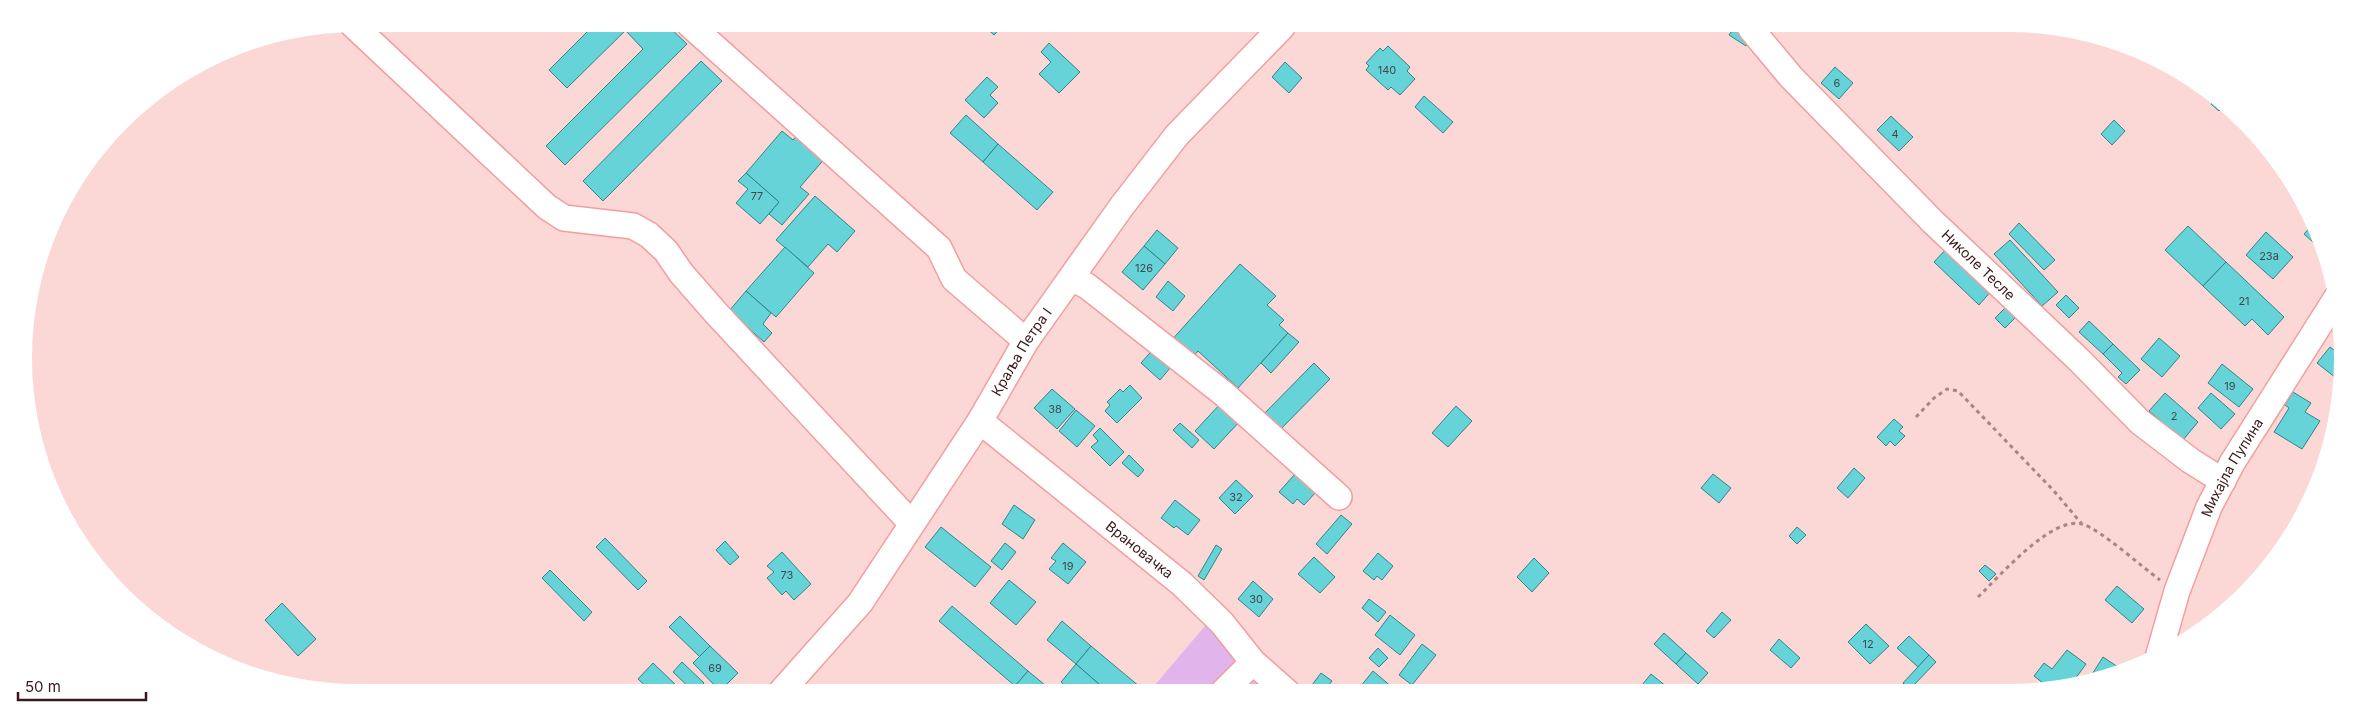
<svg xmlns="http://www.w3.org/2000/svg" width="2367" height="717" font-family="Inter,sans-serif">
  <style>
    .green { fill: #e2b4ec }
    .building { fill: #66d3d9; stroke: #2f8589 }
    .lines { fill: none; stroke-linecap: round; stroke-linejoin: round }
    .minor-casing { stroke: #f29e9e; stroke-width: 28 }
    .path { stroke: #a88686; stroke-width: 3; stroke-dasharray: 4 4; stroke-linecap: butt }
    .minor { stroke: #fff; stroke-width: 25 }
    .labels { text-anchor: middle; stroke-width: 4; stroke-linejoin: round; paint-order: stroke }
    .number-label { font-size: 11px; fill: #44484a }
    .street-label { font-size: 14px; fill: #39191a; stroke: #fff }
  </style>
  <rect width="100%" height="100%" fill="#fbd7d6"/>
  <path class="green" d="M1210 620 1274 692H1149Z"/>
  <g class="building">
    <path d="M594 25H631L567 88 549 70Z"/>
    <path d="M631 25H667L687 44 565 165 546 146 643 49 625 30Z"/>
    <path d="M984 26H1002L994 35Z"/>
    <path d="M1733 29 1751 38 1746 46 1729 35Z"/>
    <path d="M1049 43 1080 72 1059 93 1039 74 1051 62 1041 52Z"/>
    <path d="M1388 46 1410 67 1407 71 1415 79 1400 95 1391 87 1388 90 1366 70 1369 66 1366 63 1380 48 1383 51Z"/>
    <path d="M701 61 722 81 603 201 583 181Z"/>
    <path d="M1285 62 1302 78 1289 93 1272 77Z"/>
    <path d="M1835 67 1853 83 1839 99 1821 83Z"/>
    <path d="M987 77 998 87 990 95 998 103 984 118 965 100Z"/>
    <path d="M1424 96 1453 122 1443 133 1415 107Z"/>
    <path d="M2216 98 2225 105 2219 111 2211 104Z"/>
    <path d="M966 115 998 144 983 162 950 133Z"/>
    <path d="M1891 116 1913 137 1899 151 1877 130Z"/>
    <path d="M2114 120 2125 131 2112 145 2101 134Z"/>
    <path d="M782 131 793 140 800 132 827 156 800 187 809 194 782 225 769 214 779 202 746 173Z"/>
    <path d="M998 144 1053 192 1037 210 983 162Z"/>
    <path d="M2270 152 2286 171 2267 155Z"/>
    <path d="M746 173 779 202 760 224 736 203 748 189 738 181Z"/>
    <path d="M815 196 855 231 837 252 828 244 808 267 776 240Z"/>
    <path d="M2019 223 2055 260 2044 270 2009 234Z"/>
    <path d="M2314 223 2318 231 2325 253 2304 234Z"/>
    <path d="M2188 226 2226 262 2203 286 2165 250Z"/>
    <path d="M1157 230 1178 248 1165 264 1144 246Z"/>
    <path d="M2266 232 2293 257 2273 279 2246 255Z"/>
    <path d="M2010 240 2058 292 2042 306 1994 254Z"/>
    <path d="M1144 246 1165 264 1143 290 1122 272Z"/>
    <path d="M785 247 814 273 776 317 746 291Z"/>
    <path d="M1948 247 1992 290 1979 305 1934 262Z"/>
    <path d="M2226 262 2284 317 2268 335 2252 319 2245 326 2203 286Z"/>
    <path d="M1240 264 1276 296 1267 305 1284 320 1279 325 1288 333 1238 388 1198 351 1189 361 1169 343Z"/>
    <path d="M1168 281 1185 296 1173 311 1156 297Z"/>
    <path d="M746 291 771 313 763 324 772 333 764 342 729 311Z"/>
    <path d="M2066 295 2079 308 2069 318 2056 305Z"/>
    <path d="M2010 303 2020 313 2005 328 1995 318Z"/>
    <path d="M2089 321 2113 344 2103 354 2079 332Z"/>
    <path d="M1288 333 1299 342 1271 373 1261 363Z"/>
    <path d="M2159 338 2180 356 2162 377 2141 359Z"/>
    <path d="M2113 344 2140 370 2126 384 2118 377 2122 373 2103 354Z"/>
    <path d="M1156 346 1175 362 1160 380 1141 363Z"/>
    <path d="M2330 347 2343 357 2341 382 2317 363Z"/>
    <path d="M1314 363 1330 379 1275 435 1259 419Z"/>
    <path d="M2222 364 2253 389 2239 407 2208 383Z"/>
    <path d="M1130 385 1142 398 1117 423 1105 411 1110 405 1107 402 1120 389 1123 392Z"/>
    <path d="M1052 389 1075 409 1057 429 1034 408Z"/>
    <path d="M2293 392 2311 403 2305 412 2320 421 2302 449 2274 432 2289 408 2285 405Z"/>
    <path d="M2165 393 2198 422 2183 440 2149 411Z"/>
    <path d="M2211 393 2235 414 2221 429 2198 408Z"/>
    <path d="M1222 402 1241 420 1214 449 1195 431Z"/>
    <path d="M1456 406 1472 421 1448 447 1432 433Z"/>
    <path d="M1076 410 1095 426 1077 447 1059 431Z"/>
    <path d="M1894 419 1903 427 1899 431 1905 436 1895 446 1890 441 1886 446 1877 437Z"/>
    <path d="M1180 423 1199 440 1192 448 1173 430Z"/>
    <path d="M1100 428 1124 452 1110 466 1091 447 1098 441 1093 435Z"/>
    <path d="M1129 455 1144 470 1138 477 1122 463Z"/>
    <path d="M1854 468 1865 478 1848 498 1837 488Z"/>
    <path d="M1295 474 1316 492 1304 505 1297 499 1293 504 1279 492Z"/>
    <path d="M1713 474 1731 488 1719 503 1701 488Z"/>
    <path d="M1236 480 1253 496 1235 514 1219 498Z"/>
    <path d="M1175 500 1200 520 1188 535 1176 526 1174 528 1161 518Z"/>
    <path d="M1014 505 1035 520 1023 539 1002 524Z"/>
    <path d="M1341 515 1352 524 1327 554 1316 544Z"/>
    <path d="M941 527 991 567 975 587 925 547Z"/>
    <path d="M1797 527 1806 535 1797 544 1789 536Z"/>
    <path d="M605 538 647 581 638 590 596 547Z"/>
    <path d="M725 541 739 557 730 565 716 550Z"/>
    <path d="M1005 543 1016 552 1002 570 991 561Z"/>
    <path d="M1063 543 1086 562 1068 584 1049 569 1056 561 1051 558Z"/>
    <path d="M1216 545 1222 549 1204 580 1198 576Z"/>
    <path d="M782 552 811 584 794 600 786 591 782 595 767 578 774 572 767 566Z"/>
    <path d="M1378 553 1393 566 1382 580 1377 576 1374 580 1363 571Z"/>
    <path d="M1314 557 1335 577 1320 593 1298 574Z"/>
    <path d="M1534 558 1549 573 1532 592 1517 577Z"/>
    <path d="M1985 565 1996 574 1989 581 1979 571Z"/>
    <path d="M550 570 592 612 584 621 542 578Z"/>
    <path d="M1009 580 1036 602 1016 625 990 603Z"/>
    <path d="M1253 581 1273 599 1259 617 1238 599Z"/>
    <path d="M2117 586 2144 609 2132 623 2105 600Z"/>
    <path d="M1369 599 1386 612 1378 622 1362 608Z"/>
    <path d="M282 603 316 639 298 656 265 620Z"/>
    <path d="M952 606 1028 671 1015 686 939 621Z"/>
    <path d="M1722 612 1731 620 1714 638 1706 631Z"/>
    <path d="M2217 613 2221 615 2210 622Z"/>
    <path d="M1390 615 1415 635 1400 655 1375 635Z"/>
    <path d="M680 616 710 646 700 657 669 627Z"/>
    <path d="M1062 621 1091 646 1076 664 1047 640Z"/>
    <path d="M1866 624 1889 646 1870 664 1848 642Z"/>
    <path d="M1664 633 1686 653 1676 664 1654 644Z"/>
    <path d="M1909 636 1929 655 1918 667 1897 648Z"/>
    <path d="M1779 639 1800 658 1791 668 1770 650Z"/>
    <path d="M1422 644 1436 655 1412 685 1399 675Z"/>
    <path d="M710 646 738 673 720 691 693 663Z"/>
    <path d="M1091 646 1146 692H1108L1076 664Z"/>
    <path d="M1378 648 1388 658 1379 667 1369 658Z"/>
    <path d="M2067 650 2086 664 2070 686 2059 688 2057 687 2052 690 2034 676 2044 663 2052 669Z"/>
    <path d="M1686 653 1708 673 1698 684 1676 664Z"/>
    <path d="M1929 655 1936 662 1910 689 1903 683Z"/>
    <path d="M2103 657 2124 671 2096 679 2091 676Z"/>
    <path d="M682 662 704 683 695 693 673 672Z"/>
    <path d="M653 663 679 688 674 693H653L638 679Z"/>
    <path d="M1076 664 1108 692H1072L1061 682Z"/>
    <path d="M1028 671 1051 690 1049 692H1022L1015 686Z"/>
    <path d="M1373 671 1393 688 1390 692H1356Z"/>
    <path d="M1321 673 1332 681 1324 692 1312 685Z"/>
    <path d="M1651 674 1672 691H1637Z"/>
    <path d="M1053 687 1060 692H1049Z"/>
  </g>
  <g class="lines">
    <g class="minor-casing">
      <g id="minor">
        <path d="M352 24 547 207 564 218 633 226 649 235 666 251 681 273 716 313 912 524"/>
        <path d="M690 25 939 248 954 279 1026 341"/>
        <path id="s1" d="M1751 29 1791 77 1933 222 2078 359 2140 422 2191 461 2223 481"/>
        <path d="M1071 278 1087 286 1224 394 1339 497"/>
        <path id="s2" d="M980 421 1182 584 1222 623 1253 662 1287 692"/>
        <path id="s3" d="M2159 654 2177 591 2209 507 2232 463 2337 297"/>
        <path d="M1223 692 1253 662"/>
        <path id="s4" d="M780 693 860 603 980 421 1026 341 1122 206 1177 135 1282 27"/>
      </g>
    </g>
    <g class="path">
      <path d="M1916 417 1934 398 1947 389 1958 391 2054 491 2081 523"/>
      <path d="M1978 597C1999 577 2051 516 2082 524 2100 529 2142 567 2160 580"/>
    </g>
    <use href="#minor" class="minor"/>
  </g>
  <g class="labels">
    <g class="number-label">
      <text x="1387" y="74">140</text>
      <text x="1837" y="87">6</text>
      <text x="1895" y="138">4</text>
      <text x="757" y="200">77</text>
      <text x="2269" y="260">23a</text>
      <text x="1144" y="272">126</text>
      <text x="2244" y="305">21</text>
      <text x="2230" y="390">19</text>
      <text x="1055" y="413">38</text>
      <text x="2174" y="420">2</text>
      <text x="1236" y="501">32</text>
      <text x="1068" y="570">19</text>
      <text x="787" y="579">73</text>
      <text x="1256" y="603">30</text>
      <text x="1868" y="648">12</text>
      <text x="715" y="672">69</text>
    </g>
    <g class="street-label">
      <text dy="5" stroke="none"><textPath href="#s1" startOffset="328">Николе Тесле</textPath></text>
      <text dy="5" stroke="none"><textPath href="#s4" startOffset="419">Краља Петра I</textPath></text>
      <text dy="5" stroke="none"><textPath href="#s3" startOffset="201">Михајла Пупина</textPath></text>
      <text dy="5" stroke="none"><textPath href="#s2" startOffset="205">Врановачка</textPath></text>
    </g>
  </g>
  <path d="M0 0H2367V717H0ZM358 32H2008A326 326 0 0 1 2334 358V358A326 326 0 0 1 2008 684H358A326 326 0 0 1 32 358V358A326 326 0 0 1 358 32Z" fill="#fff" fill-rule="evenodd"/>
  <path d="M18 692v8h128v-8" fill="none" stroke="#39191a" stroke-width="2.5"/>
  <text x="25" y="692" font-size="15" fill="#39191a" stroke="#ffffff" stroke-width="4" paint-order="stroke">50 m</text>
</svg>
